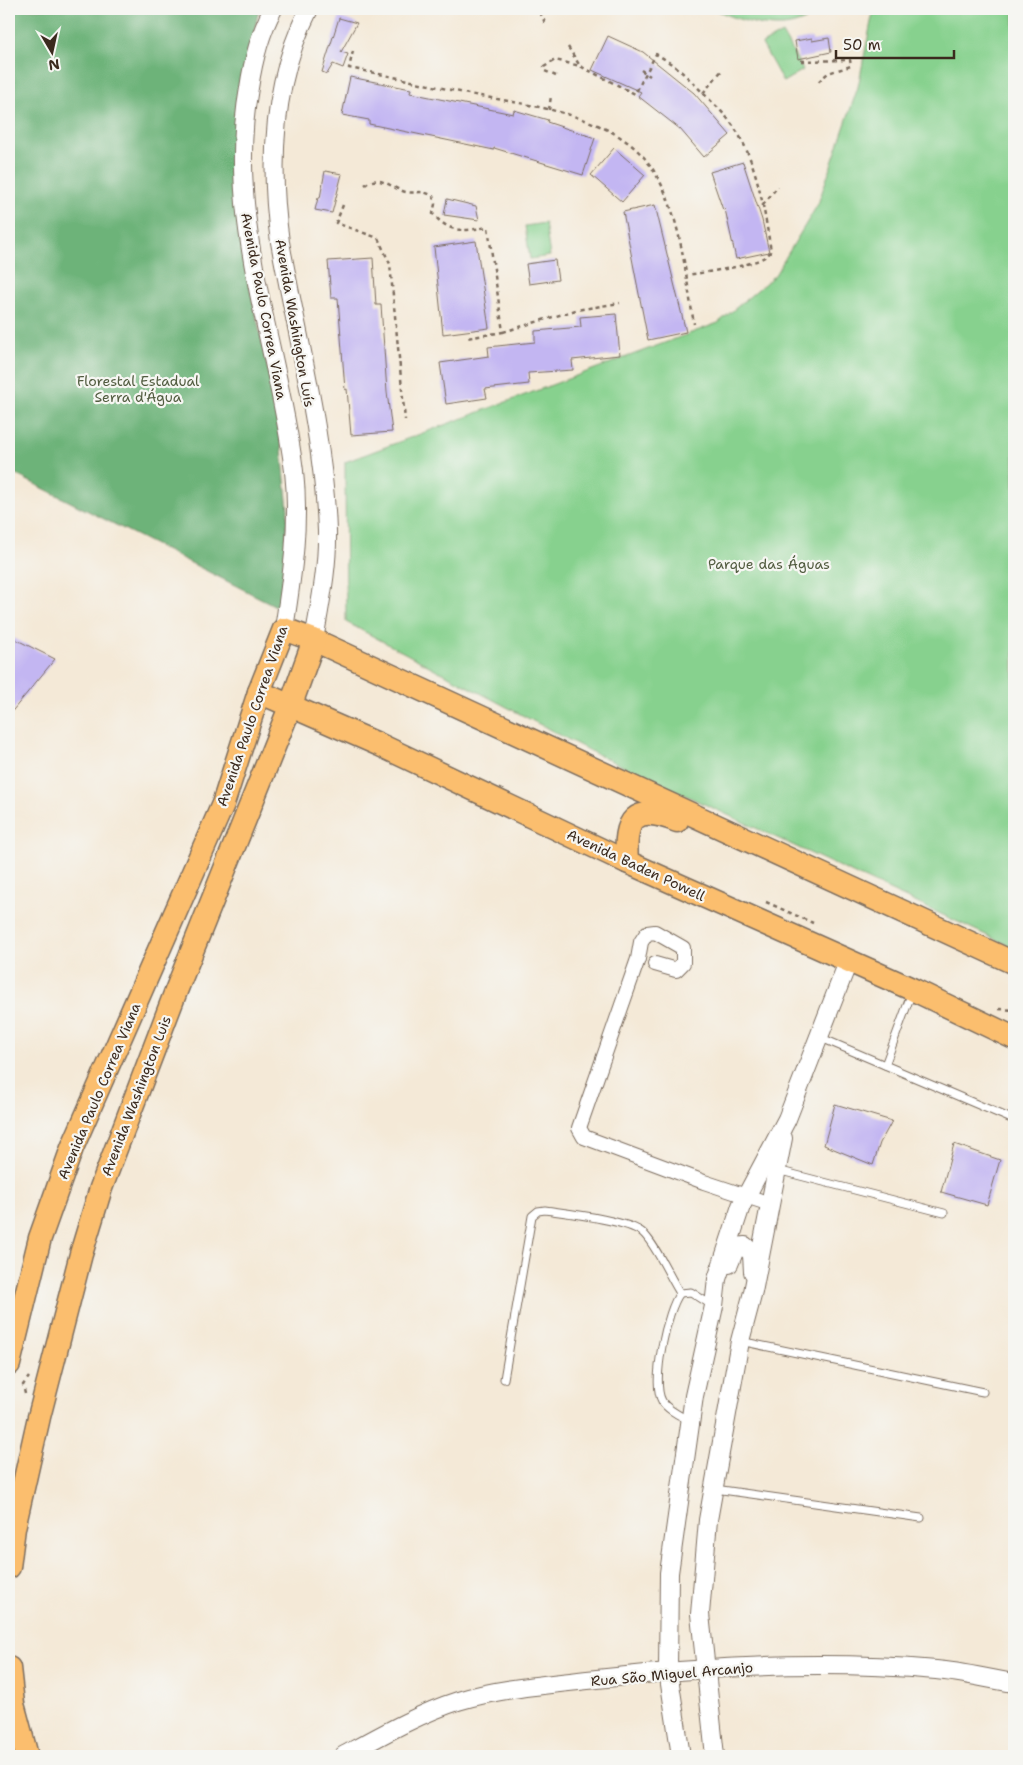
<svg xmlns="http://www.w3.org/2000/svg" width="1023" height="1765" font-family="'Shantell Sans',sans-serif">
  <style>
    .green { fill: #87d18e; stroke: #617e56 }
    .forest { fill: #6db379; stroke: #546e4c }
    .building { fill: #c3b6f2 }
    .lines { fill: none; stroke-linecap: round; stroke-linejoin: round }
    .service-casing { stroke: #7c6d5f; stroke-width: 9 }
    .minor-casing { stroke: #7c6d5f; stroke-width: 16 }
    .tertiary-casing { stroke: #7c6d5f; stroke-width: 20 }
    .primary-casing { stroke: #7c6d5f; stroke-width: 25 }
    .path { stroke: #7c6d5f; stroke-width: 2.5; stroke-dasharray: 4 4; stroke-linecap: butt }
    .service { stroke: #fff; stroke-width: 7 }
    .minor { stroke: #fff; stroke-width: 14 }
    .tertiary { stroke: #fff; stroke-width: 18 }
    .primary { stroke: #fbbe6e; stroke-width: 22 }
    .labels { text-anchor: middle; stroke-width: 4.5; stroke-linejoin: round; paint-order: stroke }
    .street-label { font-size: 14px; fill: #3b2a1e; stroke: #f6f6f2 }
    .park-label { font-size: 14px; fill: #525c40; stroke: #f6f6f2 }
  </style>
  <rect width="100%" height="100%" fill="#f6f6f2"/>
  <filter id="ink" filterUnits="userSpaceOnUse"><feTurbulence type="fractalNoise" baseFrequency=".02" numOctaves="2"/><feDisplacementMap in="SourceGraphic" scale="10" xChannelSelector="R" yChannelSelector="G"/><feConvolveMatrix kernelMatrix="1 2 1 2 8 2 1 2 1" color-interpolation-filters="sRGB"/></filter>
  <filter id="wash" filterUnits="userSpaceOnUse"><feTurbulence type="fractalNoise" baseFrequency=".0096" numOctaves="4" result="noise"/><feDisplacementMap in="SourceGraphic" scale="20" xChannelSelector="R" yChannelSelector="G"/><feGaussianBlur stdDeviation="1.12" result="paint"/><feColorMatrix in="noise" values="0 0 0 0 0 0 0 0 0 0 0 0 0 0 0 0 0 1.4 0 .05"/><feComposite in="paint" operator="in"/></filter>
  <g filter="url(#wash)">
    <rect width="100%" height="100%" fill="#f4e9d7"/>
    <g class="green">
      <path d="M714 9H827C815 16 798 25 783 26 760 27 735 19 714 9Z"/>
      <path d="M861 9H1014V948L590 751 346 622 345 462 718 323 775 275 818 204 858 87 873 12Z"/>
      <path d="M782 33 803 70 783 82 762 44Z"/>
      <path d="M545 223 550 256 530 259 525 226Z"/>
    </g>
    <path class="forest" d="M9 9H259L239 103 237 197 243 256 279 419 288 510 280 608 9 471Z"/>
    <g id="blocks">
      <g class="building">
        <path d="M339 18 357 23 341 52 348 54 343 68 333 64 327 74 322 72Z"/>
        <path d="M608 36 643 52 694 93 730 135 704 157 680 129 638 96 641 92 592 70Z"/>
        <path d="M812 38V41L829 38 831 52 798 59 795 41Z"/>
        <path d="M350 77 411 89 410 93 513 114 514 110 548 120 547 122 595 138 583 175 494 148V150L369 124V120L342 115Z"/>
        <path d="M614 148 645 175 622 202 591 175Z"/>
        <path d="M743 162 762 220 769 252 736 259 725 209 723 210 710 172Z"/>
        <path d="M325 171 342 174 332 213 315 210 318 198H320Z"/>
        <path d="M447 199 476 206 479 220 444 215Z"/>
        <path d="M655 205 686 332 648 340 623 212Z"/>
        <path d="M476 241 489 328 443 334 434 247Z"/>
        <path d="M373 258 376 305H381L387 392 392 432 351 435 347 389 345 390 338 298H331L328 261Z"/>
        <path d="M555 260 558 280 529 284 526 264Z"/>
        <path d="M616 314 620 355 572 360 573 370 528 373 529 384 485 389 487 398 446 404 440 363 489 356 488 347 535 342V331L581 327 580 317Z"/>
        <path d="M9 636 55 659 9 715Z"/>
        <path d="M835 1104 892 1121 880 1143 873 1165 824 1145Z"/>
        <path d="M954 1144 1000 1160 987 1205 941 1192Z"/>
      </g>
    </g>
  </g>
  <g filter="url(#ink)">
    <use href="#blocks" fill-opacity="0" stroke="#7c6d5f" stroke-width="1"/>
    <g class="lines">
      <g class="service-casing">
        <g id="service">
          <path d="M819 1037 1014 1120"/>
          <path d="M885 1065 912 992"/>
          <path d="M777 1170 944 1213"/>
          <path d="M680 1293C667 1310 651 1382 662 1401 667 1410 681 1416 690 1421"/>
          <path d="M680 1293 691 1292 713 1306"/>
          <path d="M740 1341 983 1392"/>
          <path d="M504 1379 532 1216 538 1211 545 1210C566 1213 629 1220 643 1233 656 1245 669 1276 680 1293"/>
          <path d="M715 1489 921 1518"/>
        </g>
      </g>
      <g class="minor-casing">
        <path id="minor" d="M655 964 676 970 683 963V948L655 932 647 933 641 942 638 959 579 1128 584 1137 704 1182 770 1204"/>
      </g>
      <g class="tertiary-casing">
        <g id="tertiary">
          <path d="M273 9C260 33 253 61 249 88 225 220 278 342 294 471 300 525 292 576 284 629"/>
          <path d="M309 9C272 82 269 163 280 242 297 335 324 437 327 531 328 567 320 604 314 640"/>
          <path d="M729 1264 736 1247 745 1246 752 1254 753 1272"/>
          <path d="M343 1756C378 1737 420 1713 458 1701 499 1688 554 1684 597 1679 709 1666 823 1660 936 1670 962 1672 988 1679 1014 1683"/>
          <path d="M681 1756 668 1671 669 1573 694 1396 714 1306 717 1279 741 1206 787 1119 848 962"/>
          <path d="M715 1756 700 1614 708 1520 740 1341 753 1292 783 1138"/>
        </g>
      </g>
      <g class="primary-casing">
        <g id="primary">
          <path d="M259 692 380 745 627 862 914 990 1014 1038"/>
          <path d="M627 862C624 818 634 804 677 821"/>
          <path d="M9 1364 40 1238 72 1148 223 804 259 692 284 629 314 640 1014 963"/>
          <path d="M9 1567 14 1528 39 1417 81 1254 101 1188 176 991 290 707 314 640"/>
          <path d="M9 1668 13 1704 27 1756"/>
        </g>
      </g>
      <g class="path">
        <path d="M540 12 546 25"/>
        <path d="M568 47 580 66"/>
        <path d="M353 51 349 68C387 75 425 84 464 93 523 105 616 112 652 168 681 212 685 273 694 324"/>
        <path d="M801 61 850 60 851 66 828 73 818 82"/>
        <path d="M641 70 650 76"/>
        <path d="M556 76 545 71 544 67 555 60 580 66 635 94 656 54C674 64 689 78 703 93 714 104 725 114 734 127 758 163 764 210 771 251 763 266 705 272 687 275"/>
        <path d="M703 93 723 69"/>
        <path d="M549 110 551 96"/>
        <path d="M365 185C379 173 392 189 406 192 418 194 420 189 433 196L435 204 433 214C450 234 464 231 488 227L503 332 467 338"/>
        <path d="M343 205 336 223 378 238 390 264 405 420"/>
        <path d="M763 205 778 186"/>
        <path d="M503 332 576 310 620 303"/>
        <path d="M766 902 813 923"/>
        <path d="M999 1009 1014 1010"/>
        <path d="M25 1394 23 1385 29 1377"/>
      </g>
      <use href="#service" class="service"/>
      <use href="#minor" class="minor"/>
      <use href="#tertiary" class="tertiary"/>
      <use href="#primary" class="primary"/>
    </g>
  </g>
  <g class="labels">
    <g class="street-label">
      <text transform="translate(264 306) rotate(79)" y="5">Avenida Paulo Correa Viana</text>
      <text transform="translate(295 323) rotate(80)" y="5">Avenida Washington Luís</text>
      <text transform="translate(252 716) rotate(-71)" y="5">Avenida Paulo Correa Viana</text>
      <text transform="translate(636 865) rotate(25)" y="5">Avenida Baden Powell</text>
      <text transform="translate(99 1091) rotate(-67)" y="5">Avenida Paulo Correa Viana</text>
      <text transform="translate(136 1096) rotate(-69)" y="5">Avenida Washington Luis</text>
      <text transform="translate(672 1674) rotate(-5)" y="5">Rua São Miguel Arcanjo</text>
    </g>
    <g class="park-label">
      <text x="138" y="386">Florestal Estadual<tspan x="138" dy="16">Serra d'Água</tspan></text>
      <text x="769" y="569">Parque das Águas</text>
    </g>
  </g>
  <rect width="1023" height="1765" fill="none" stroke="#f6f6f2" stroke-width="30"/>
  <g transform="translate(52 52) rotate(171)" stroke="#f6f6f2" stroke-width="4" paint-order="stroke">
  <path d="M0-4L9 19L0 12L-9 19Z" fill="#3b2a1e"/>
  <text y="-8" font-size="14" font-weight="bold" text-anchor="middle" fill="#3b2a1e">N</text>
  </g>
  <path d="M836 50v8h118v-8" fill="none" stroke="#3b2a1e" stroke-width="2.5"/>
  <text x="843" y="50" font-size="15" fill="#3b2a1e" stroke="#f6f6f2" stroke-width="4" paint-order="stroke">50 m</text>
</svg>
